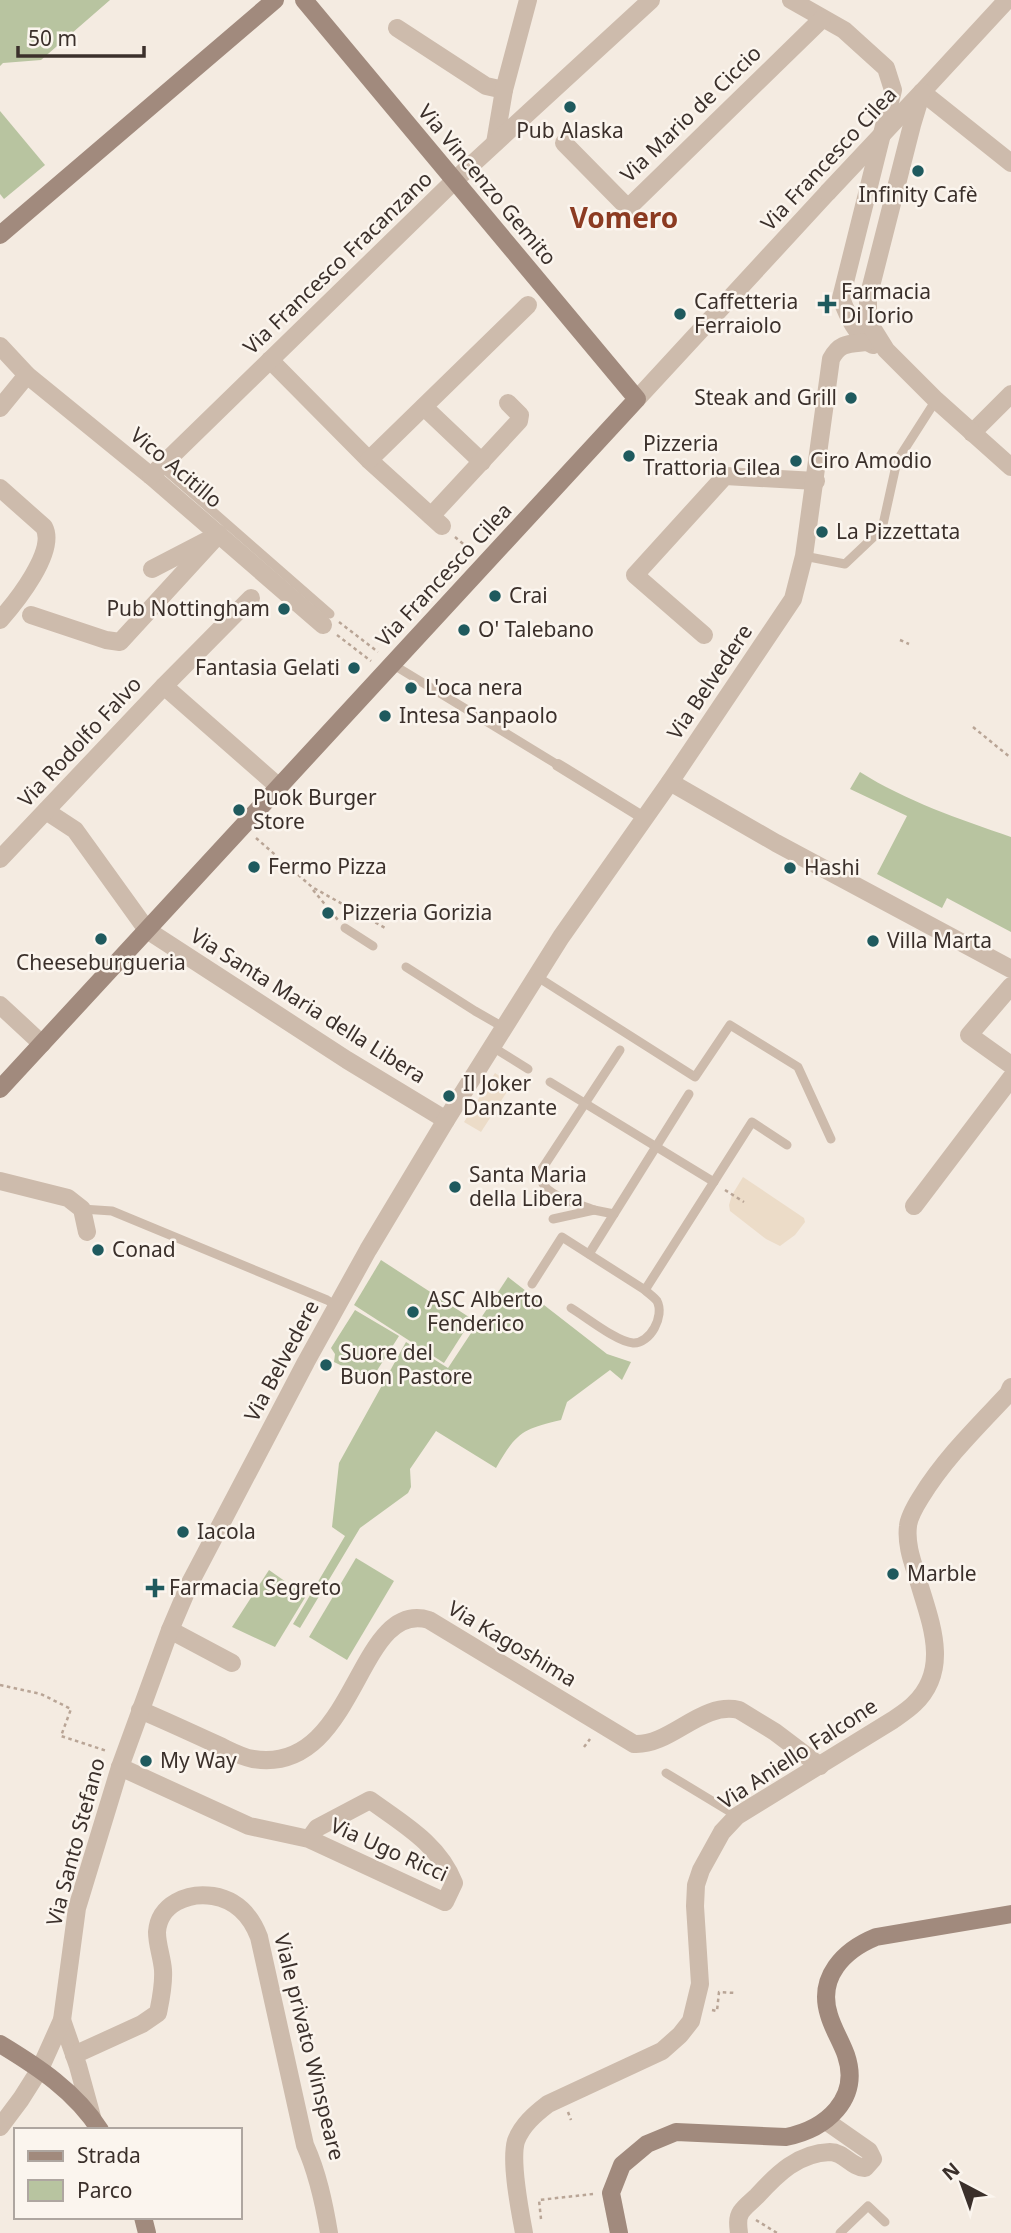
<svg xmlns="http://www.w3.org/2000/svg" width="1011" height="2233" font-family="'Noto Sans',sans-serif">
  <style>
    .green { fill: #b8c4a0 }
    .plaza { fill: #ecdcc8 }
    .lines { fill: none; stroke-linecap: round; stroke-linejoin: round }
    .path { stroke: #b9a596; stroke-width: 2.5; stroke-dasharray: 3.5 3.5; stroke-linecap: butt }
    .service { stroke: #cdbbac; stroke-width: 9 }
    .pedestrian { stroke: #cdbbac; stroke-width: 12 }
    .minor { stroke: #cdbbac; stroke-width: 18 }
    .tertiary { stroke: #cdbbac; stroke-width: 18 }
    .secondary { stroke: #a18a7d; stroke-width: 18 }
    .tertiary-bridge { stroke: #cdbbac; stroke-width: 18 }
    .poi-dot { fill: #1f5a5e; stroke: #fbf5ee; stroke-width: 2.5 }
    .labels { text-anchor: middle; stroke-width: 5; stroke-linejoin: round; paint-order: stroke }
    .street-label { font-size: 21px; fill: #3b302b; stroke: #fbf5ee }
    .poi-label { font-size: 21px; fill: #3b302b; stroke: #fbf5ee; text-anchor: start }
    .district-label { font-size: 28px; font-weight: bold; fill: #8c3b22; stroke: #fbf5ee }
  </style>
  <rect width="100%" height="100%" fill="#f4ebe1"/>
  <g class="green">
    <path d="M0 0H110L41 60 3 63 0 66Z"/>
    <path d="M0 111 45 165 4 199 0 194Z"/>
    <path d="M860 772C906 801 959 819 1011 837V932L947 898 942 908 877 874 907 816 850 789Z"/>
    <path d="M381 1260 472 1319 444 1363 354 1305Z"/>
    <path d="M508 1277 607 1354 631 1362 622 1380 610 1370 567 1402 561 1420C522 1429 516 1433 496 1468L436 1431 410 1469 411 1487 408 1493 360 1528 300 1628 293 1624 345 1536 332 1527 339 1463 406 1342 448 1368Z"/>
    <path d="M355 1310 399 1336 371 1380 334 1362 335 1354 331 1348Z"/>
    <path d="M356 1558 394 1581 347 1660 309 1637Z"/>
    <path d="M269 1570 306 1596 275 1647 232 1627Z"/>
  </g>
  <g class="plaza">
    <path d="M495 1073 512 1084 481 1132 464 1122Z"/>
    <path d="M743 1177 804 1218 805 1222 795 1235 780 1246 766 1239 730 1211 729 1205 732 1195Z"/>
  </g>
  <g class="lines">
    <g class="path">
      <path d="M455 537 474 553"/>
      <path d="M339 622 378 652"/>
      <path d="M337 635 371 661"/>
      <path d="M900 640 909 644"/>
      <path d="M973 727 1011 758"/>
      <path d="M256 838 312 887 387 929"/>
      <path d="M313 890 338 920"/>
      <path d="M725 1190 744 1202"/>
      <path d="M0 1685 41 1694 71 1709 61 1736 107 1751"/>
      <path d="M584 1747 590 1739"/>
      <path d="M712 2010 717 2011 719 1992 736 1993"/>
      <path d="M568 2112 571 2120"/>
      <path d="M541 2219 539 2200 593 2194"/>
      <path d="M756 2220 777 2233"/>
    </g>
    <g class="service">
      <path d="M161 466 330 614"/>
      <path d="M804 556 845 564 882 529 897 461 936 400"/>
      <path d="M392 664 558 765"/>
      <path d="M345 928 373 946"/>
      <path d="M406 967 475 1011 503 1027"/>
      <path d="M536 976 695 1077 730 1025 798 1067 831 1139"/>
      <path d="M491 1046 528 1069"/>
      <path d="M550 1082 714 1182"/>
      <path d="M82 1209 112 1211 327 1300 337 1306"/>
      <path d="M594 1210 614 1214"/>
      <path d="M553 1219 594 1210C575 1202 539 1196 540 1172L620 1050"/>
      <path d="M589 1254 689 1094"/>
      <path d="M532 1284 562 1237 645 1290 752 1122 787 1145"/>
      <path d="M571 1308C586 1317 617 1342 633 1343 650 1344 665 1316 657 1301 654 1297 648 1293 645 1290"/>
      <path d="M666 1773 737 1816"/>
      <path d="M840 2233 868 2206 885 2222"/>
    </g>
    <path class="pedestrian" d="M558 765 644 818"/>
    <g class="minor">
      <path d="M791 0 844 30 886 68 893 90 841 298C847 314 857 338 873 345"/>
      <path d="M397 28 486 86 504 90"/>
      <path d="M495 143 504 90 528 0"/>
      <path d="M564 143 628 208 822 19"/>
      <path d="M0 346 27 375 151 476 323 625"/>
      <path d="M270 360 369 460 442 526"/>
      <path d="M424 407 482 462"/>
      <path d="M0 408 27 375"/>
      <path d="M972 433 1011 394"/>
      <path d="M369 460 528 305"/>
      <path d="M151 476 454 181 651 0"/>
      <path d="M0 488 44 527C57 551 16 602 0 620"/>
      <path d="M431 516 519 421 520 415 508 403"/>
      <path d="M152 569 206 541"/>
      <path d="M31 615 106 640 120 642 219 534"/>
      <path d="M704 635 635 575 725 476 816 481"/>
      <path d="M164 686 279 787"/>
      <path d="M670 782 776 843 1011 969"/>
      <path d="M46 811 75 830 147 930 347 1060 446 1120"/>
      <path d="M0 859 164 686 251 598"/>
      <path d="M1011 986 969 1035 1011 1065"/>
      <path d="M0 1005 42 1044"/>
      <path d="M0 1181 68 1198 82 1209 87 1232"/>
      <path d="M914 1206 1011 1078"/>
      <path d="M170 1630 232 1663"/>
      <path d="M140 1710C166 1721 192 1733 218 1745 229 1750 241 1757 253 1759 357 1776 356 1598 429 1620L634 1744C671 1746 701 1701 739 1710L775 1732 820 1766"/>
      <path d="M120 1767 249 1826 309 1839 445 1902 454 1883C439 1844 403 1824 370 1800L317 1828 309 1839"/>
      <path d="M62 2020 78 2066 92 2117"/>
      <path d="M74 2055 142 2024 158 2013C161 1998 164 1985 163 1970 162 1957 157 1945 157 1932 159 1904 188 1892 213 1896 237 1900 251 1916 259 1937L305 2145C318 2174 324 2203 329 2233"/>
      <path d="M0 2127 21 2099 40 2069 62 2020 77 1908 120 1767 170 1630 190 1583 306 1362 368 1250 446 1120 561 937 670 782 793 599 804 556 831 359C840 342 849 344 867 342"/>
      <path d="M739 2233C738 2226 737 2218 741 2212 745 2206 752 2201 757 2196 777 2174 798 2153 830 2152 844 2152 851 2167 865 2168L873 2159 869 2151 826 2121"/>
    </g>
    <g class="tertiary">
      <path d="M1007 0 922 92 912 125 868 298V321L886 350 936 400 1011 467"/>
      <path d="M922 92 1011 163"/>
      <path d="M637 399 828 192"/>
      <path d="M524 2233C520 2211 510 2162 516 2141 522 2125 535 2114 548 2104L662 2051 680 2035 691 2021 700 1984 695 1906 696 1885 701 1870 722 1832 737 1816 893 1720C900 1715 908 1710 914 1704 953 1667 928 1617 916 1573 911 1558 906 1542 908 1526 909 1516 916 1505 921 1497 945 1458 977 1427 1008 1394L1011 1387"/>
    </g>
    <g class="secondary">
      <path d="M0 235 275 0"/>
      <path d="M0 1089 637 399 304 0"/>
      <path d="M0 2044C38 2067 75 2091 100 2130"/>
      <path d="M143 2217 147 2233"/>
      <path d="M619 2233 611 2193 622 2165 647 2144 676 2132 786 2137C826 2129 861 2099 846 2055 841 2041 833 2029 829 2015 817 1977 844 1950 876 1937L1011 1914"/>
    </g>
    <path class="tertiary-bridge" d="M828 192 922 92"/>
  </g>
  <g class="poi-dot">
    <circle cx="570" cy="107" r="7"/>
    <circle cx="918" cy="171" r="7"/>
    <path d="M823.5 293.5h7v7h7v7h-7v7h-7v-7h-7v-7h7z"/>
    <circle cx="680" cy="314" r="7"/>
    <circle cx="851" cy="398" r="7"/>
    <circle cx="629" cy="456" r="7"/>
    <circle cx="796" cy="461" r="7"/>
    <circle cx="822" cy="532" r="7"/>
    <circle cx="495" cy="596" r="7"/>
    <circle cx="284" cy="609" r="7"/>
    <circle cx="464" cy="630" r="7"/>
    <circle cx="354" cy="668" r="7"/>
    <circle cx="411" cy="688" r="7"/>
    <circle cx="385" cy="716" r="7"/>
    <circle cx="239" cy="810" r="7"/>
    <circle cx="254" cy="867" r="7"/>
    <circle cx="790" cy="868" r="7"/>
    <circle cx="328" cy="913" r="7"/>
    <circle cx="101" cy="939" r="7"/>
    <circle cx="873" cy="941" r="7"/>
    <circle cx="449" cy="1096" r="7"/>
    <circle cx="455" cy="1187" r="7"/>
    <circle cx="98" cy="1250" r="7"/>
    <circle cx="413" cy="1312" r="7"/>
    <circle cx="326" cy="1365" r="7"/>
    <circle cx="183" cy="1532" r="7"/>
    <circle cx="893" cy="1574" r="7"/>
    <path d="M151.5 1577.5h7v7h7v7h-7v7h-7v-7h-7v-7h7z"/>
    <circle cx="146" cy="1761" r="7"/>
  </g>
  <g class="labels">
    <g class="street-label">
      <text transform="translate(691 114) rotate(-44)" y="7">Via Mario de Ciccio</text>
      <text transform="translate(829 159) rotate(-47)" y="7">Via Francesco Cilea</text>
      <text transform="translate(487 185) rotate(50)" y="7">Via Vincenzo Gemito</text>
      <text transform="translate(338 263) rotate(-44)" y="7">Via Francesco Fracanzano</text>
      <text transform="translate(176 468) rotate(40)" y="7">Vico Acitillo</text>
      <text transform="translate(444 575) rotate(-47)" y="7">Via Francesco Cilea</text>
      <text transform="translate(710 682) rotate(-56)" y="7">Via Belvedere</text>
      <text transform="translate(80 742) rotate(-47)" y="7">Via Rodolfo Falvo</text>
      <text transform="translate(308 1006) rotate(32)" y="7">Via Santa Maria della Libera</text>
      <text transform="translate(282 1361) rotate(-62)" y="7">Via Belvedere</text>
      <text transform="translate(512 1644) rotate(31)" y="7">Via Kagoshima</text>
      <text transform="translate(798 1754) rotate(-33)" y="7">Via Aniello Falcone</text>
      <text transform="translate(76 1842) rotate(-75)" y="7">Via Santo Stefano</text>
      <text transform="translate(389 1850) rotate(24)" y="7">Via Ugo Ricci</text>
      <text transform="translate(309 2047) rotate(76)" y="7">Viale privato Winspeare</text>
    </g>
    <g class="poi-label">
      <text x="570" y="138" text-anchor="middle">Pub Alaska</text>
      <text x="918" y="202" text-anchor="middle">Infinity Cafè</text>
      <text x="841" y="299">Farmacia<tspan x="841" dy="24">Di Iorio</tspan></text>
      <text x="694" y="309">Caffetteria<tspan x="694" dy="24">Ferraiolo</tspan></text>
      <text x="837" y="405" text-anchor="end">Steak and Grill</text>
      <text x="643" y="451">Pizzeria<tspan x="643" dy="24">Trattoria Cilea</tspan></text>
      <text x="810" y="468">Ciro Amodio</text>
      <text x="836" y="539">La Pizzettata</text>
      <text x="509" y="603">Crai</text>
      <text x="270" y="616" text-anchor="end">Pub Nottingham</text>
      <text x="478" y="637">O' Talebano</text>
      <text x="340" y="675" text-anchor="end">Fantasia Gelati</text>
      <text x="425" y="695">L'oca nera</text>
      <text x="399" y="723">Intesa Sanpaolo</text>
      <text x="253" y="805">Puok Burger<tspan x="253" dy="24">Store</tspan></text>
      <text x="268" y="874">Fermo Pizza</text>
      <text x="804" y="875">Hashi</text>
      <text x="342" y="920">Pizzeria Gorizia</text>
      <text x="887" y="948">Villa Marta</text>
      <text x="101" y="970" text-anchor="middle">Cheeseburgueria</text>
      <text x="463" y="1091">Il Joker<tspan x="463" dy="24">Danzante</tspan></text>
      <text x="469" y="1182">Santa Maria<tspan x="469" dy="24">della Libera</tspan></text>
      <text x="112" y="1257">Conad</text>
      <text x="427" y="1307">ASC Alberto<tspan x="427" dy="24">Fenderico</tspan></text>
      <text x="340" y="1360">Suore del<tspan x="340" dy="24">Buon Pastore</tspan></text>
      <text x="197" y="1539">Iacola</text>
      <text x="907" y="1581">Marble</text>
      <text x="169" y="1595">Farmacia Segreto</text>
      <text x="160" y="1768">My Way</text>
    </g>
    <g class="district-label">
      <text x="624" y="228">Vomero</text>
    </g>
  </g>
  <rect x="14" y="2128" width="228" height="91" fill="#fbf5ee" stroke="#aea6a0" stroke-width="2"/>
  <rect x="28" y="2151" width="35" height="10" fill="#a18a7d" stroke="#aea6a0" stroke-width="2"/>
  <text x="77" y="2163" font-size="21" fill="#3b302b">Strada</text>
  <rect x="28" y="2180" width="35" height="21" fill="#b8c4a0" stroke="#aea6a0" stroke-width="2"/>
  <text x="77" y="2198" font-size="21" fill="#3b302b">Parco</text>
  <g transform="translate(962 2184) rotate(319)" stroke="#fbf5ee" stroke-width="5" paint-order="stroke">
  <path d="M0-5L12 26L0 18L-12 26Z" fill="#3b302b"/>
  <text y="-10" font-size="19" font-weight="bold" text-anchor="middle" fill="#3b302b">N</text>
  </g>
  <path d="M18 46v10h126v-10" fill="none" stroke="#3b302b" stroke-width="3.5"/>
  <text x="28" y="46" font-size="21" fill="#3b302b" stroke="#fbf5ee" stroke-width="5" paint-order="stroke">50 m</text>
</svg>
